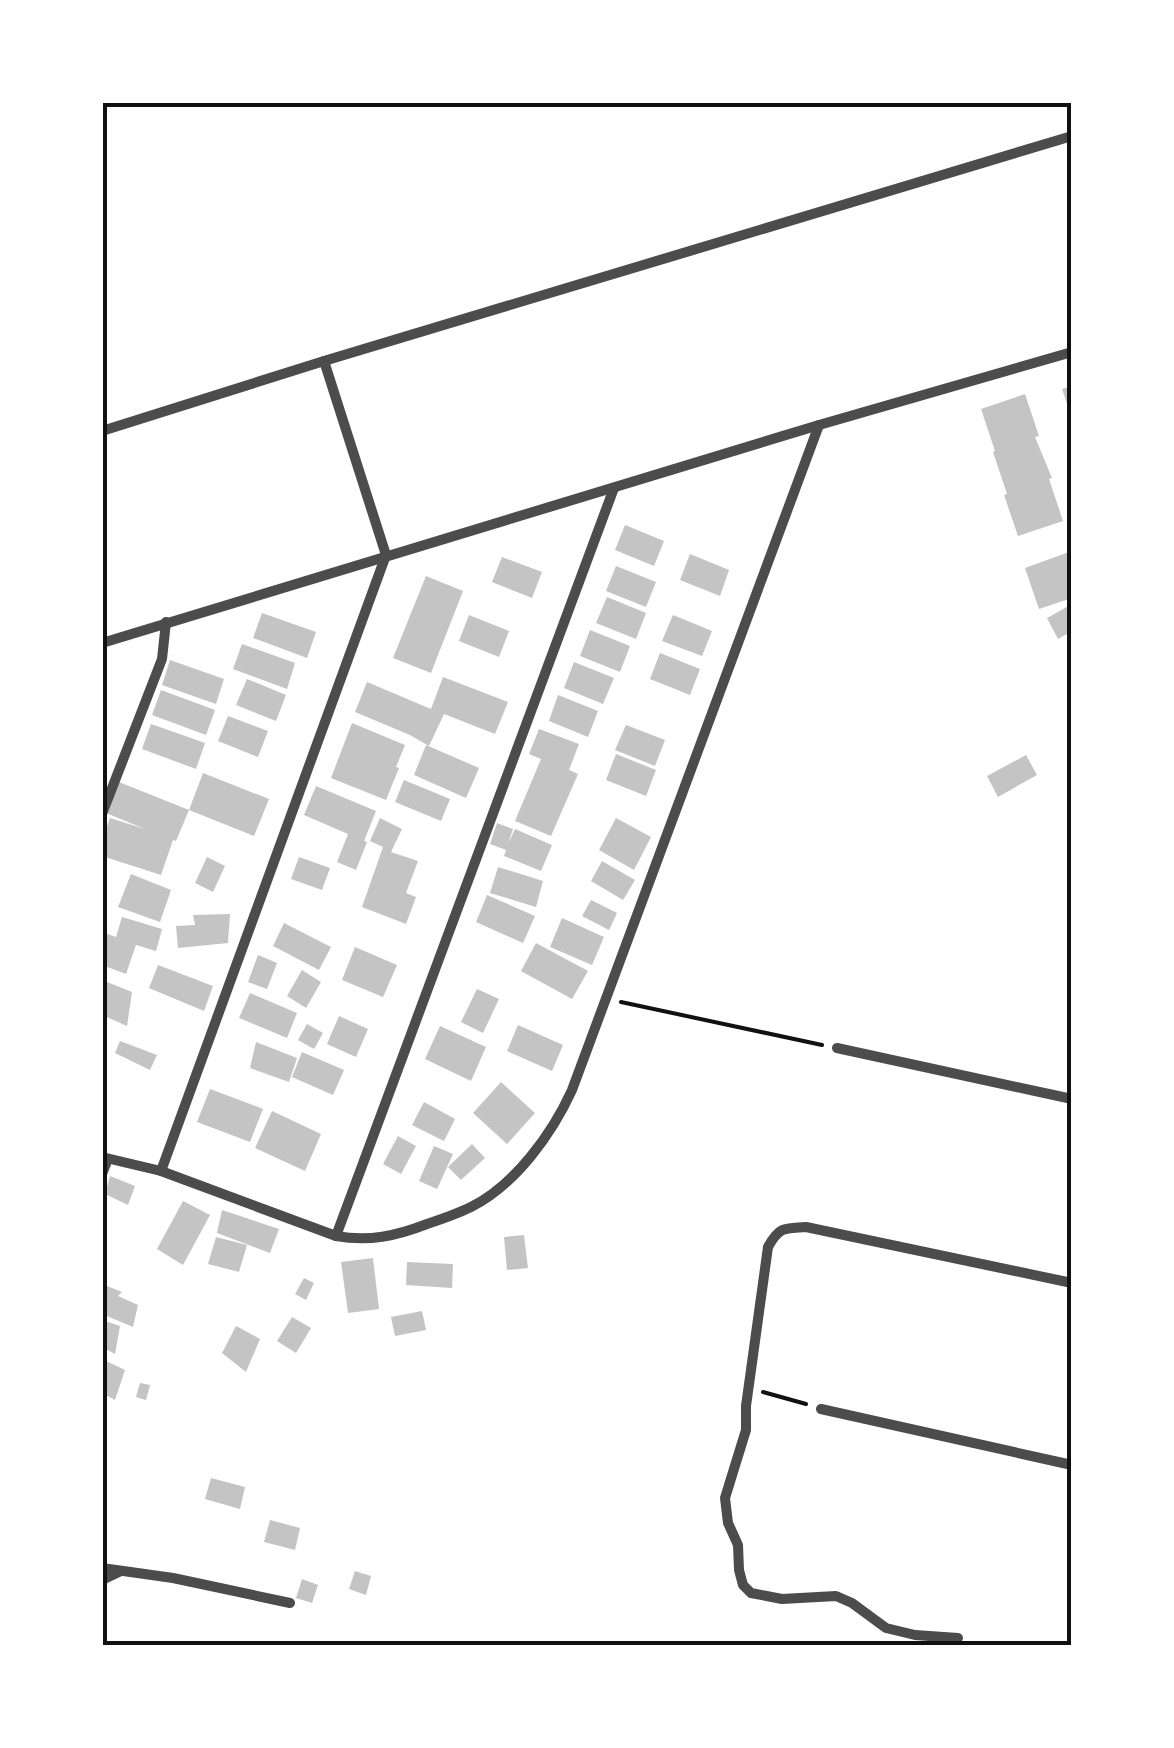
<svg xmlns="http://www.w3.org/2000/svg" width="1174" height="1748" font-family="Montserrat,sans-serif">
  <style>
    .building { fill: #c4c4c4 }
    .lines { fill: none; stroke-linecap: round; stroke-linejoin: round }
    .path { stroke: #111; stroke-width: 4 }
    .minor { stroke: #4c4c4c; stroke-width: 10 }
    .neatline { fill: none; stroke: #111; stroke-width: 4 }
  </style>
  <rect width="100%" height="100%" fill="#fff"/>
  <g class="building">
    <path d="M1072 386V415H1071L1062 389Z"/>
    <path d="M1025 394 1039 436 1035 437 1052 478 1049 479 1063 521 1018 536 1004 495 1007 494 993 452 995 451 981 409Z"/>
    <path d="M625 525 664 541 654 566 615 550Z"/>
    <path d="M1069 552 1072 598 1039 609 1025 568Z"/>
    <path d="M690 554 729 570 720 596 680 580Z"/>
    <path d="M502 557 542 572 532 598 492 582Z"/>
    <path d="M616 566 656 582 646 607 606 591Z"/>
    <path d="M426 576 463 591 431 673 393 658Z"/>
    <path d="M607 597 646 613 636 639 596 623Z"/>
    <path d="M1072 604V631L1058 639 1047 618Z"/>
    <path d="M262 613 316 632 307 658 253 638Z"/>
    <path d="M469 615 509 631 499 657 459 641Z"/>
    <path d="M673 615 712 631 702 656 662 641Z"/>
    <path d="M590 630 630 646 620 672 580 656Z"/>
    <path d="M242 644 295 663 287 689 233 669Z"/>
    <path d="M660 653 700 669 690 695 650 679Z"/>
    <path d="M170 660 224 679 216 704 162 685Z"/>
    <path d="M574 662 614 678 603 704 564 688Z"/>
    <path d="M443 677 508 702 495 734 444 714 429 746 410 735 355 712 367 682 431 709Z"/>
    <path d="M247 679 286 695 276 721 236 705Z"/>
    <path d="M161 690 215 710 206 735 152 715Z"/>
    <path d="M558 695 598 711 588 737 549 721Z"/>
    <path d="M228 716 268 731 258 757 218 741Z"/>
    <path d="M352 723 405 745 396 767 399 768 386 800 331 778Z"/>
    <path d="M151 724 205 743 196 769 142 749Z"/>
    <path d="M626 725 665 740 655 766 615 750Z"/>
    <path d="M539 729 579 744 569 770 578 774 551 836 515 821 541 759 529 754Z"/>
    <path d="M426 745 479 768 466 798 414 775Z"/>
    <path d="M616 754 656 770 646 796 606 780Z"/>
    <path d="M1026 755 1037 775 998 797 987 776Z"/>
    <path d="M203 773 269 799 254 836 189 810Z"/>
    <path d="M404 780 450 799 441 821 395 802Z"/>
    <path d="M119 782 189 810 176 841 173 840 161 875 102 856V841L110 818 145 829 106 813Z"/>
    <path d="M316 786 376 811 364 841 367 842 356 870 337 862 348 834 304 815Z"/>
    <path d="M380 818 402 829 391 852 418 861 406 893 416 897 406 924 362 907 383 847 370 841Z"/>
    <path d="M616 818 651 837 634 870 599 850Z"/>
    <path d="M497 823 513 829 508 844 515 829 552 845 541 871 504 856 506 850 490 844Z"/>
    <path d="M207 857 225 866 213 892 195 883Z"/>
    <path d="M299 857 330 868 322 890 291 879Z"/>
    <path d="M602 861 635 880 623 900 591 881Z"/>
    <path d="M498 867 543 881 536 907 490 893Z"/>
    <path d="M131 874 171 890 160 922 118 907Z"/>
    <path d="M487 895 535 916 523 943 476 922Z"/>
    <path d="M591 900 617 913 609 930 582 916Z"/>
    <path d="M230 914 228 943 178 948 176 926 195 925 193 915Z"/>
    <path d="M122 917 162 929 156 951 136 945 126 974 102 965V932L116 937Z"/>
    <path d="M562 918 604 937 592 965 550 947Z"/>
    <path d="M284 923 331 947 319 970 273 946Z"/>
    <path d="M536 943 588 971 572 999 521 971Z"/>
    <path d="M355 947 397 965 383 997 342 980Z"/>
    <path d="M258 955 277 963 267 989 248 982Z"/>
    <path d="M158 965 213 986 204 1011 149 988Z"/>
    <path d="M302 970 321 982 306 1008 287 996Z"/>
    <path d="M102 980 132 992 127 1026 102 1015Z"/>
    <path d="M477 989 499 999 483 1033 461 1022Z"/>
    <path d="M250 993 297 1013 287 1038 239 1018Z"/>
    <path d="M339 1016 368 1029 356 1057 327 1044Z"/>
    <path d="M307 1024 323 1033 314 1049 298 1040Z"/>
    <path d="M518 1025 563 1045 552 1071 507 1051Z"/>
    <path d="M440 1026 486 1047 471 1081 425 1059Z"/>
    <path d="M120 1041 157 1055 150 1070 115 1053Z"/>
    <path d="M256 1042 297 1058 289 1082 250 1068Z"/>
    <path d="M302 1052 344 1070 333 1095 292 1077Z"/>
    <path d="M501 1082 535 1113 507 1144 473 1113Z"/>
    <path d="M210 1089 263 1109 250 1142 197 1122Z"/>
    <path d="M424 1102 455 1119 444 1141 412 1125Z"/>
    <path d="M272 1111 321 1134 305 1171 255 1148Z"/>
    <path d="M398 1136 416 1146 401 1174 383 1164Z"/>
    <path d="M472 1144 485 1158 461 1180 448 1167Z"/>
    <path d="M434 1146 453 1154 437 1189 419 1181Z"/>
    <path d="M110 1176 135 1186 128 1205 105 1194Z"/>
    <path d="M183 1201 210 1215 183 1265 157 1249Z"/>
    <path d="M222 1210 279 1229 270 1253 217 1233Z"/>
    <path d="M524 1235 528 1268 507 1270 504 1237Z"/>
    <path d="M216 1237 247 1245 239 1272 208 1264Z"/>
    <path d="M373 1258 379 1309 348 1313 341 1262Z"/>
    <path d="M407 1262 453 1264 452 1288 406 1285Z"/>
    <path d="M304 1278 314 1283 306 1300 295 1294Z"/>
    <path d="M102 1284 122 1292 118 1296 138 1305 133 1327 102 1314Z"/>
    <path d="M422 1311 426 1330 395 1336 391 1317Z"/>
    <path d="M292 1317 311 1328 296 1353 277 1341Z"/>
    <path d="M102 1320 120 1326 115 1354 102 1347Z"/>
    <path d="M236 1326 260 1339 246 1372 222 1353Z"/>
    <path d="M102 1359 125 1370 115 1400 102 1393Z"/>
    <path d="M140 1383 150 1385 146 1400 136 1397Z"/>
    <path d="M211 1478 245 1487 240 1509 205 1499Z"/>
    <path d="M270 1520 300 1528 295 1550 264 1542Z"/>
    <path d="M355 1571 371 1576 366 1595 349 1589Z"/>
    <path d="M302 1579 318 1585 312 1603 296 1598Z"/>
  </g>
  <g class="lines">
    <g class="path">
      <path d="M621 1002 822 1045"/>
      <path d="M763 1392 806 1404"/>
    </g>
    <g class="minor">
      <path d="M102 431 324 361 1072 136"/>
      <path d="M102 643 819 425 1072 352"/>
      <path d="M102 814 162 659 166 622"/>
      <path d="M837 1048 1072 1099"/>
      <path d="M102 1157 161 1171 336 1236C369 1242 396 1236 427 1224 442 1219 457 1214 471 1207 515 1185 552 1134 572 1090L819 425"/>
      <path d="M161 1171 386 555 324 361"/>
      <path d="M102 1174 108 1159"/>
      <path d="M336 1236 614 488"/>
      <path d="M821 1409 1072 1465"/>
      <path d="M102 1568 173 1578 290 1603"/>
      <path d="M102 1580 121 1571"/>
      <path d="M958 1638 915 1635 886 1628 852 1603 836 1596 782 1599 751 1593 743 1585 739 1570 738 1545 728 1523 725 1498 746 1430V1406L768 1247C779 1227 784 1228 806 1227L1072 1283"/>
    </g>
  </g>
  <rect width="1174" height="1748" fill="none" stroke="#ffffff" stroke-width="210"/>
  <rect x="105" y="105" width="964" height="1538" class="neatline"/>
</svg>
